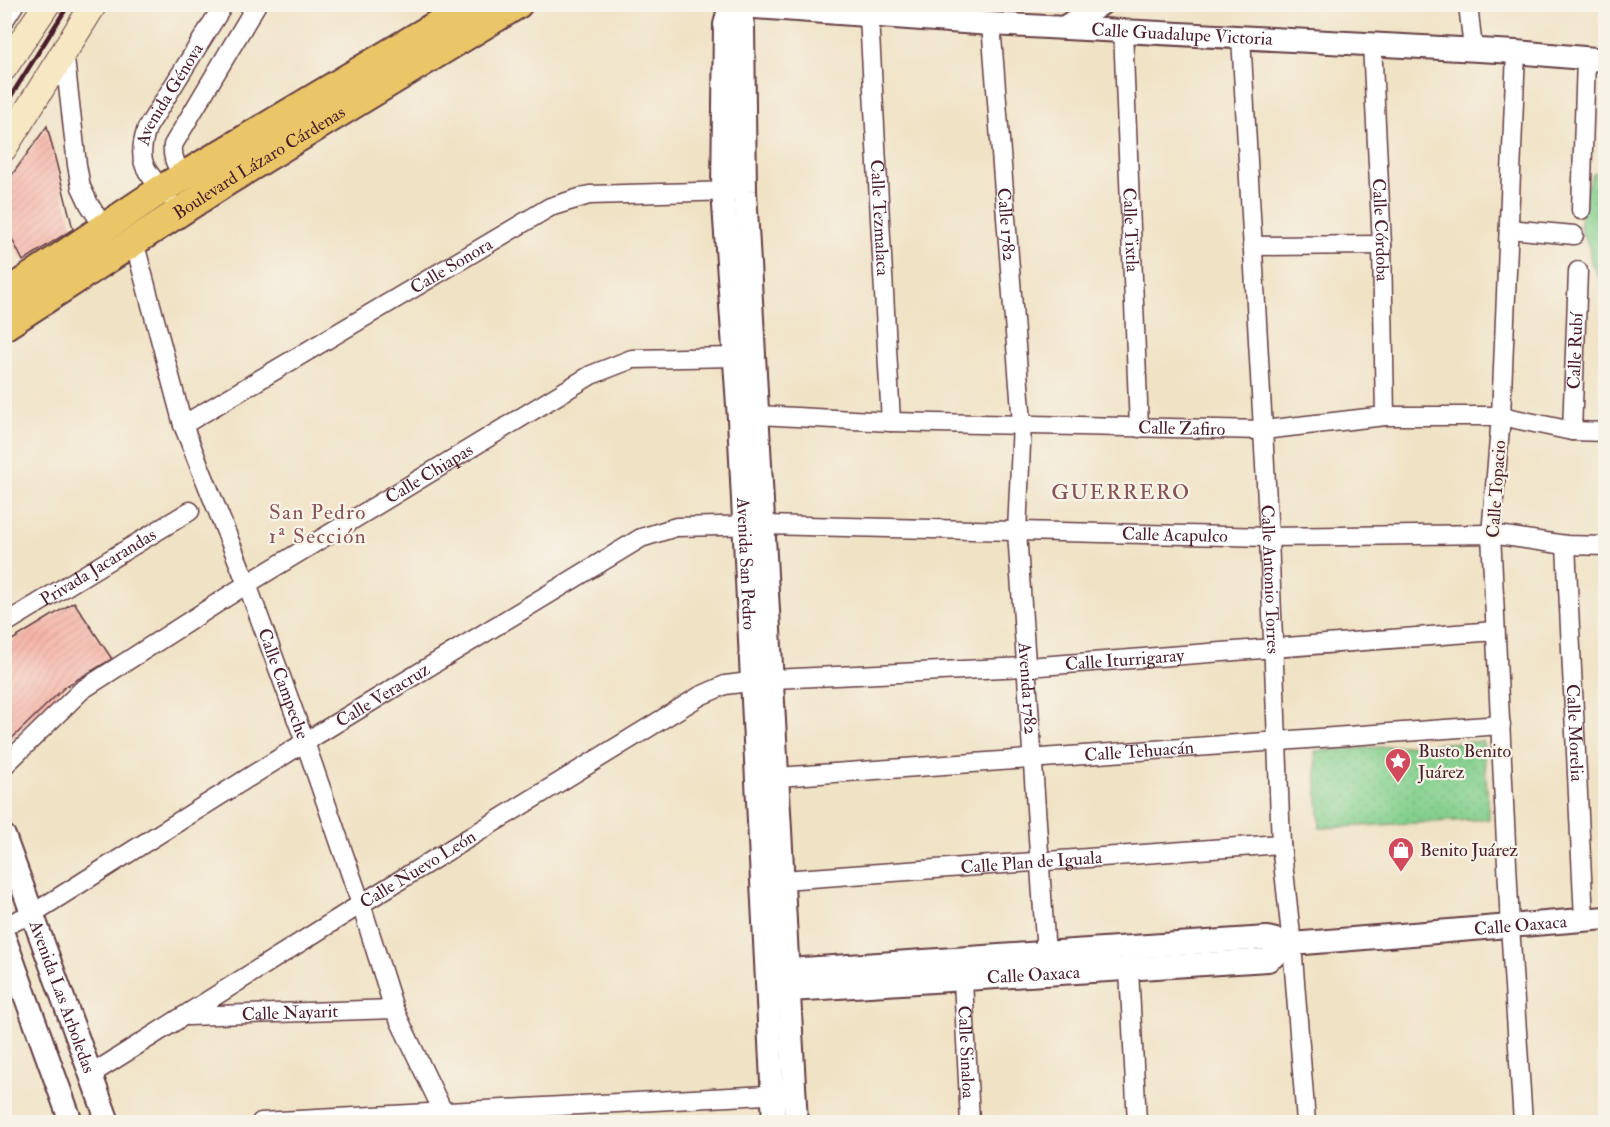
<svg xmlns="http://www.w3.org/2000/svg" width="1610" height="1127" font-family="'IM FELL Double Pica',serif">
  <style>
    .grass { fill: url(#grass-dots); stroke: #67785c; stroke-width: 1.5 }
    .building { fill: url(#building-hatch) }
    .lines { fill: none; stroke-linecap: round; stroke-linejoin: round }
    .service-casing { stroke: #633c42; stroke-width: 12 }
    .minor-casing { stroke: #633c42; stroke-width: 21 }
    .tertiary-casing { stroke: #633c42; stroke-width: 26 }
    .secondary-casing { stroke: #633c42; stroke-width: 28 }
    .primary-casing { stroke: #633c42; stroke-width: 32 }
    .service { stroke: #fff; stroke-width: 9 }
    .minor { stroke: #fff; stroke-width: 18 }
    .tertiary { stroke: #fff; stroke-width: 22 }
    .secondary { stroke: #f7e8c3; stroke-width: 26 }
    .primary { stroke: #ebc669; stroke-width: 28 }
    .rail { stroke: #4a1f2b; stroke-width: 4.5 }
    .labels { text-anchor: middle; stroke-width: 4.5; stroke-linejoin: round; paint-order: stroke }
    .street-label { font-size: 18px; fill: #4a1f2b; stroke: #f7f3e8 }
    .poi-label { font-size: 18px; fill: #4a1f2b; stroke: #f7f3e8; text-anchor: start }
    .quarter-label { font-size: 21px; letter-spacing: 1.5px; fill: #865255; stroke: #f7f3e8 }
  </style>
  <defs>
    <pattern id="grass-dots" width="8" height="8" patternUnits="userSpaceOnUse" patternTransform="scale(1.5)"><rect width="8" height="8" fill="#84d08e"/><path d="M2 2h.1M6 6h.1" fill="none" stroke="#74b27b" stroke-width="1.8" stroke-linecap="round"/></pattern>
    <pattern id="building-hatch" width="6" height="6" patternUnits="userSpaceOnUse" patternTransform="scale(1.5)"><rect width="6" height="6" fill="#f6b0a4"/><path d="M-1 1l2-2M0 6l6-6M5 7l2-2" fill="none" stroke="#d4978d"/></pattern>
  </defs>
  <rect width="100%" height="100%" fill="#f7f3e8"/>
  <filter id="ink" filterUnits="userSpaceOnUse"><feTurbulence type="fractalNoise" baseFrequency=".0167" numOctaves="2"/><feDisplacementMap in="SourceGraphic" scale="12" xChannelSelector="R" yChannelSelector="G"/><feConvolveMatrix kernelMatrix="1 2 1 2 8 2 1 2 1" color-interpolation-filters="sRGB"/></filter>
  <filter id="wash" filterUnits="userSpaceOnUse"><feTurbulence type="fractalNoise" baseFrequency=".008" numOctaves="4" result="noise"/><feDisplacementMap in="SourceGraphic" scale="24" xChannelSelector="R" yChannelSelector="G"/><feGaussianBlur stdDeviation="1.35" result="paint"/><feColorMatrix in="noise" values="0 0 0 0 0 0 0 0 0 0 0 0 0 0 0 0 0 1.4 0 .05"/><feComposite in="paint" operator="in"/></filter>
  <g filter="url(#wash)">
    <rect width="100%" height="100%" fill="#f0e2c5"/>
    <g class="grass">
      <path d="M1605 169V280L1600 279 1591 263 1589 246 1580 229 1583 196 1593 174Z"/>
      <path d="M1483 741 1489 819 1320 828 1315 751Z"/>
    </g>
    <g id="blocks">
      <g class="building">
        <path d="M47 126 73 229 23 261 4 223V186Z"/>
        <path d="M74 602 112 659 66 686 4 746V645Z"/>
      </g>
    </g>
  </g>
  <g filter="url(#ink)">
    <use href="#blocks" fill-opacity="0" stroke="#633c42" stroke-width="1.5"/>
    <g class="lines">
      <g class="service-casing">
        <g id="service">
          <path d="M4 29 20 4"/>
          <path d="M4 271 15 285"/>
        </g>
      </g>
      <g class="minor-casing">
        <g id="minor">
          <path d="M1468 4 1473 49"/>
          <path id="s1" d="M869 16 891 422"/>
          <path id="s2" d="M991 24 1022 423 1017 532 1046 954"/>
          <path id="s3" d="M1123 30 1139 428"/>
          <path id="s4" d="M1241 36 1269 537 1281 844 1292 944 1306 1122"/>
          <path id="s5" d="M1372 44 1382 245 1385 416"/>
          <path d="M64 50 77 165 81 187 89 204 104 228"/>
          <path d="M1516 52 1501 416 1491 534 1510 926 1523 1122"/>
          <path d="M186 176C176 166 172 160 173 145L257 4"/>
          <path id="s6" d="M168 196C146 171 135 163 147 128L224 4"/>
          <path d="M1581 210 1586 59"/>
          <path d="M1509 229 1574 235"/>
          <path id="s7" d="M134 241 183 425 247 584 305 742 361 904 394 1009 448 1122"/>
          <path d="M1252 246 1382 245"/>
          <path id="s8" d="M758 415 891 422 1263 430 1385 416H1501L1572 431 1606 432"/>
          <path id="s9" d="M183 425 550 207 589 195 734 191"/>
          <path id="s10" d="M1572 431 1578 271"/>
          <path id="s11" d="M1566 545 1584 919"/>
          <path id="s12" d="M4 624 190 511"/>
          <path id="s13" d="M4 766 82 690 247 584 591 375 632 359 736 357"/>
          <path id="s14" d="M778 777 1501 725"/>
          <path id="s15" d="M783 880 1281 844"/>
          <path id="s16" d="M4 926 32 914 305 742 641 538 676 527 764 525 1269 537 1491 534 1566 545 1606 546"/>
          <path d="M1129 970 1137 1122"/>
          <path id="s17" d="M963 980 970 1122"/>
          <path id="s18" d="M188 1016 394 1009"/>
          <path id="s19" d="M90 1075 361 904 700 696 725 685 773 679 1027 667 1495 631"/>
          <path d="M261 1122 784 1094"/>
        </g>
      </g>
      <g class="tertiary-casing">
        <g id="tertiary">
          <path id="s20" d="M730 4 725 25 723 191 739 419 774 1122"/>
          <path d="M739 4 743 26 745 191 796 1122"/>
          <path id="s21" d="M727 5 991 24 1516 52 1606 60"/>
          <path d="M1065 27 1101 4"/>
          <path id="s22" d="M4 836 108 1122"/>
          <path d="M4 937 71 1122"/>
          <path id="s23" d="M773 971 1267 938 1292 944 1606 918"/>
          <path id="s24" d="M774 991 1268 960 1292 944"/>
        </g>
      </g>
      <g class="secondary-casing">
        <g id="secondary">
          <path d="M4 68 47 4"/>
          <path d="M4 148 94 4"/>
        </g>
      </g>
      <g class="primary-casing">
        <g id="primary">
          <path d="M4 295 162 189 472 4"/>
          <path id="s25" d="M4 326 227 181 518 4"/>
        </g>
      </g>
      <use href="#service" class="service"/>
      <use href="#minor" class="minor"/>
      <use href="#tertiary" class="tertiary"/>
      <use href="#secondary" class="secondary"/>
      <use href="#primary" class="primary"/>
      <path class="rail" d="M4 107 69 4"/>
    </g>
  </g>
  <defs>
    <g id="sight-pin" transform="scale(1.35)"><path d="M0 17L-7.5 6A9.5 9.5 0 1 1 7.5 6Z" fill="#d1495b" stroke="#f7f3e8"/><path d="M0-6L1.8-2.2L6-1.7L2.9 1.2L3.7 5.4L0 3.3L-3.7 5.4L-2.9 1.2L-6-1.7L-1.8-2.2Z" fill="#fff"/></g>
    <g id="shop-pin" transform="scale(1.35)"><path d="M0 17L-7.5 6A9.5 9.5 0 1 1 7.5 6Z" fill="#d1495b" stroke="#f7f3e8"/><path d="M-5-2.5h2.3a2.7 3.5 0 0 1 5.4 0H5L5.5 6h-11ZM-1.5-2.5h3a1.5 2.3 0 0 0-3 0Z" fill="#fff"/></g>
  </defs>
  <g fill-rule="evenodd">
    <use href="#sight-pin" x="1398" y="761"/>
    <use href="#shop-pin" x="1401" y="850"/>
  </g>
  <g class="labels">
    <g class="street-label">
      <text dy="6" stroke="none"><textPath href="#s21" startOffset="456">Calle Guadalupe Victoria</textPath></text>
      <text dy="6" stroke="none"><textPath href="#s6" startOffset="117">Avenida Génova</textPath></text>
      <text dy="6" stroke="none"><textPath href="#s25" startOffset="303">Boulevard Lázaro Cárdenas</textPath></text>
      <text dy="6" stroke="none"><textPath href="#s1" startOffset="202">Calle Tezmalaca</textPath></text>
      <text dy="6" stroke="none"><textPath href="#s2" startOffset="201">Calle 1782</textPath></text>
      <text dy="6" stroke="none"><textPath href="#s3" startOffset="200">Calle Tixtla</textPath></text>
      <text dy="6" stroke="none"><textPath href="#s5" startOffset="186">Calle Córdoba</textPath></text>
      <text dy="6" stroke="none"><textPath href="#s9" startOffset="312">Calle Sonora</textPath></text>
      <text dy="6" stroke="none"><textPath href="#s10" startOffset="80">Calle Rubí</textPath></text>
      <text dy="6" stroke="none"><textPath href="#s8" startOffset="424">Calle Zafiro</textPath></text>
      <text dy="6" stroke="none"><textPath href="#s13" startOffset="518">Calle Chiapas</textPath></text>
      <text transform="translate(1496 489) rotate(-86)" y="6">Calle Topacio</text>
      <text dy="6" stroke="none"><textPath href="#s16" startOffset="1282">Calle Acapulco</textPath></text>
      <text dy="6" stroke="none"><textPath href="#s20" startOffset="561">Avenida San Pedro</textPath></text>
      <text dy="6" stroke="none"><textPath href="#s12" startOffset="110">Privada Jacarandas</textPath></text>
      <text dy="6" stroke="none"><textPath href="#s4" startOffset="544">Calle Antonio Torres</textPath></text>
      <text dy="6" stroke="none"><textPath href="#s19" startOffset="1146">Calle Iturrigaray</textPath></text>
      <text dy="6" stroke="none"><textPath href="#s7" startOffset="468">Calle Campeche</textPath></text>
      <text dy="6" stroke="none"><textPath href="#s2" startOffset="666">Avenida 1782</textPath></text>
      <text dy="6" stroke="none"><textPath href="#s16" startOffset="444">Calle Veracruz</textPath></text>
      <text dy="6" stroke="none"><textPath href="#s11" startOffset="188">Calle Morelia</textPath></text>
      <text dy="6" stroke="none"><textPath href="#s14" startOffset="362">Calle Tehuacán</textPath></text>
      <text dy="6" stroke="none"><textPath href="#s15" startOffset="249">Calle Plan de Iguala</textPath></text>
      <text dy="6" stroke="none"><textPath href="#s19" startOffset="387">Calle Nuevo León</textPath></text>
      <text dy="6" stroke="none"><textPath href="#s23" startOffset="750">Calle Oaxaca</textPath></text>
      <text dy="6" stroke="none"><textPath href="#s24" startOffset="260">Calle Oaxaca</textPath></text>
      <text dy="6" stroke="none"><textPath href="#s22" startOffset="171">Avenida Las Arboledas</textPath></text>
      <text dy="6" stroke="none"><textPath href="#s18" startOffset="102">Calle Nayarit</textPath></text>
      <text dy="6" stroke="none"><textPath href="#s17" startOffset="72">Calle Sinaloa</textPath></text>
    </g>
    <g class="poi-label">
      <text x="1418" y="757">Busto Benito<tspan x="1418" dy="21">Juárez</tspan></text>
      <text x="1420" y="856">Benito Juárez</text>
    </g>
    <g class="quarter-label">
      <text x="1121" y="499">GUERRERO</text>
      <text x="318" y="519">San Pedro<tspan x="318" dy="24">1ª Sección</tspan></text>
    </g>
  </g>
  <rect width="1610" height="1127" fill="none" stroke="#f7f3e8" stroke-width="24"/>
</svg>
